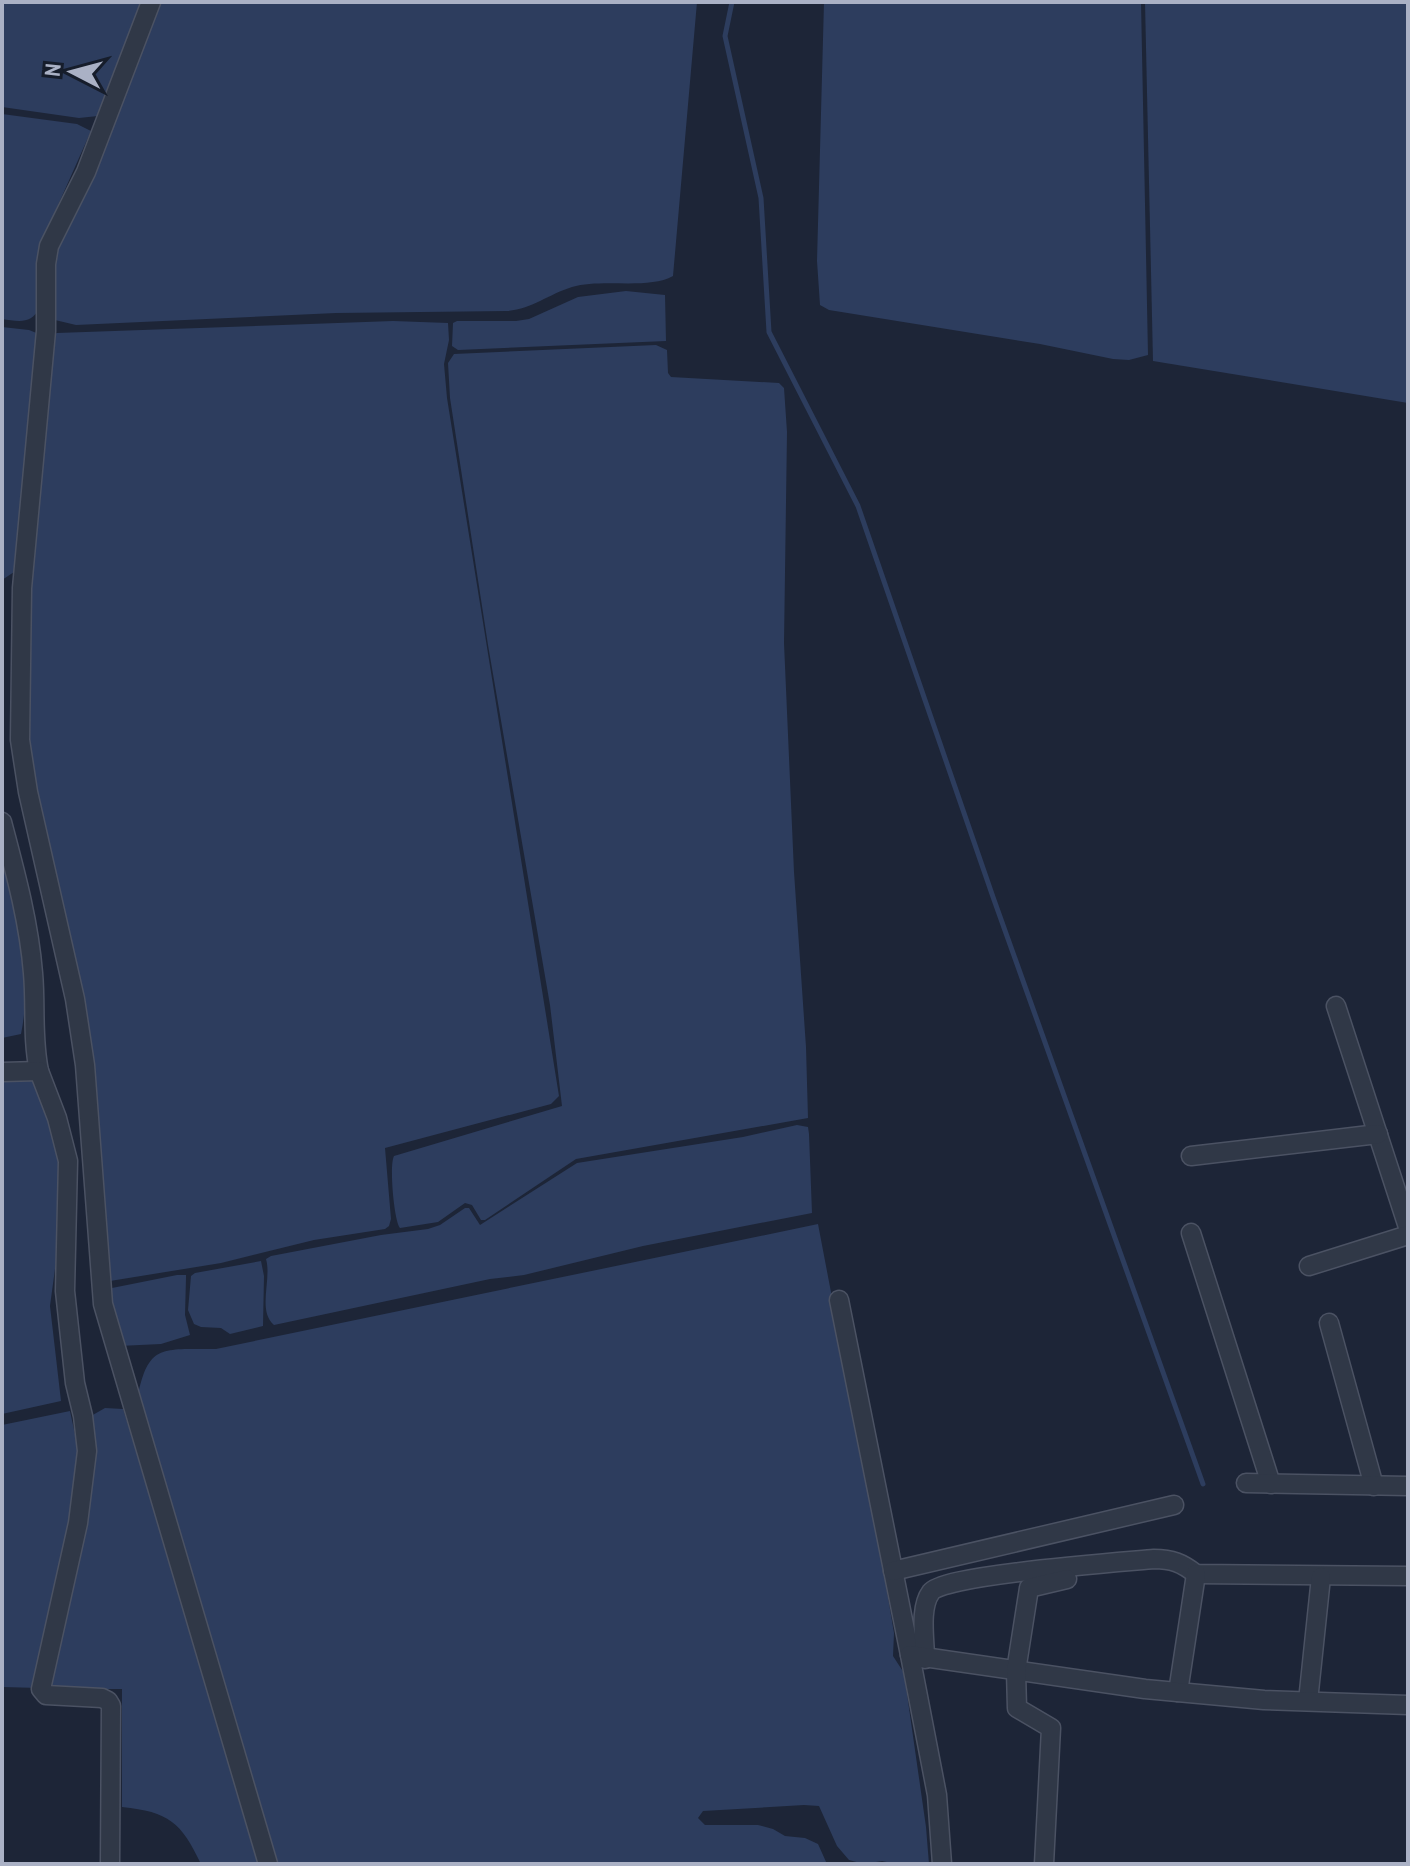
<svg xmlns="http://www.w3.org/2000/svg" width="1410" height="1866" font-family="'Archivo Narrow',sans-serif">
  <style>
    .water { fill: #2d3d5e }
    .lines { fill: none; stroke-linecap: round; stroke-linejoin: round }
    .stream { stroke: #2d3d5e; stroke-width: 5 }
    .minor-casing { stroke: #4b5263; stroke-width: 21 }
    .minor { stroke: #303847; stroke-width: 18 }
  </style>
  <rect width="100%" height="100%" fill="#1d2537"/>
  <g class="water">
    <path d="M2 2H141L98 116 79 118 2 107Z"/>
    <path d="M152 2H697L673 276C648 290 602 278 572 287 549 294 532 309 507 311L336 313 76 325 55 320 51 313 55 232Z"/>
    <path d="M824 2H1141L1148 355 1129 360 1113 359 1040 344 829 310 820 305 817 261Z"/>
    <path d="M1145 2H1408V403L1153 361Z"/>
    <path d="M2 114 77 124 91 131 38 250 39 308C32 325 17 321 2 319Z"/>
    <path d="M626 291 665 295 666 341 458 350 452 346 453 323 457 321H516L529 319 578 297Z"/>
    <path d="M393 321 448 323 449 340 444 364 447 398 559 1096 551 1104 385 1148 391 1219 389 1226 385 1229 314 1240 221 1263 110 1281 90 1108 19 731 51 335 57 333Z"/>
    <path d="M2 327 29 330 39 334 14 572 2 580Z"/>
    <path d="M656 345 667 350 668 373 671 377 779 383 784 388 787 432 784 643 794 872 806 1047 808 1118 576 1159 485 1220H481L472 1205 465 1203 438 1222 400 1228C394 1221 389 1165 394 1156L562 1106 550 1005 488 645 450 398 448 363 454 354Z"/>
    <path d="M2 850C16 913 34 970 21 1034L2 1038Z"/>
    <path d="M30 1073 59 1136 62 1217 50 1306 61 1401 2 1414V1074Z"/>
    <path d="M797 1125 808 1127 809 1134 812 1213 643 1246 524 1275 490 1279 274 1325C257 1311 272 1279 266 1259L271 1256 381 1235 428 1229 440 1225 465 1208H469L480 1225 577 1163 743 1137Z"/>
    <path d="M818 1224 879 1544 894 1633 893 1656 904 1673 926 1827 929 1864H896L882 1861 864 1864 849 1860 837 1846 819 1806 804 1805 703 1811 698 1818 705 1825H758L773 1829 785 1836 805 1838 818 1844 827 1864H271L136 1406C147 1342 160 1350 216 1349Z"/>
    <path d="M261 1261 264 1276 263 1326 230 1334 221 1328 201 1327 194 1324 188 1310 191 1276 195 1273Z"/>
    <path d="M177 1275H186V1278L185 1315 190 1335 161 1344 119 1346 107 1289Z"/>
    <path d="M105 1408 123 1409 240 1777 261 1864H201C181 1822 169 1812 122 1807V1689H48L91 1416Z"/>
    <path d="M70 1411 82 1467 40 1688 2 1687V1425Z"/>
  </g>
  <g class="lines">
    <path class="stream" d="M732 2 725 36 761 198 769 332 858 506 993 897 1203 1484"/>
    <g class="minor-casing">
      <g id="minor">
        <path d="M151 2 86 172 49 246 46 264V331L22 588 20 740 28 792 75 999 85 1065 103 1304 268 1864"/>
        <path d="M2 822C15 871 29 922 33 973 36 1006 32 1038 39 1071"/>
        <path d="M1336 1006 1408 1227"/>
        <path d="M2 1072 39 1071 57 1118 68 1161 65 1291 75 1383 83 1416 87 1451 78 1523 41 1689 46 1695 102 1698 108 1701 111 1706 110 1864"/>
        <path d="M1191 1156 1378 1134"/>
        <path d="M1191 1233 1271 1484"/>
        <path d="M1309 1266 1408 1235"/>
        <path d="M839 1300 910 1655"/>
        <path d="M1329 1323 1374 1486"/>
        <path d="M1246 1483 1408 1486"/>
        <path d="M893 1571 1174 1505"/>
        <path d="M925 1659C925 1640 919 1608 931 1592 942 1575 1122 1562 1154 1559 1172 1559 1182 1563 1196 1574L1408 1576"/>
        <path d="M1178 1692 1196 1574"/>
        <path d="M1308 1701 1321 1577"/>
        <path d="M942 1864 937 1795 910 1655 1145 1689 1264 1700 1408 1705"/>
        <path d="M1044 1864 1051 1728 1017 1708 1016 1671 1029 1588 1067 1579"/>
      </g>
    </g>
    <use href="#minor" class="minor"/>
  </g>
  <rect width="1410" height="1866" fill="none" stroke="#aab1c5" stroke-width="8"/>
  <g transform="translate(72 72) rotate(276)" stroke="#161d2b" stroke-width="6" paint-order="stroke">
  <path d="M0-6L14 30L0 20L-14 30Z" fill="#aab1c5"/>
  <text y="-12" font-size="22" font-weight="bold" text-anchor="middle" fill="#aab1c5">N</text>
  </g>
</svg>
